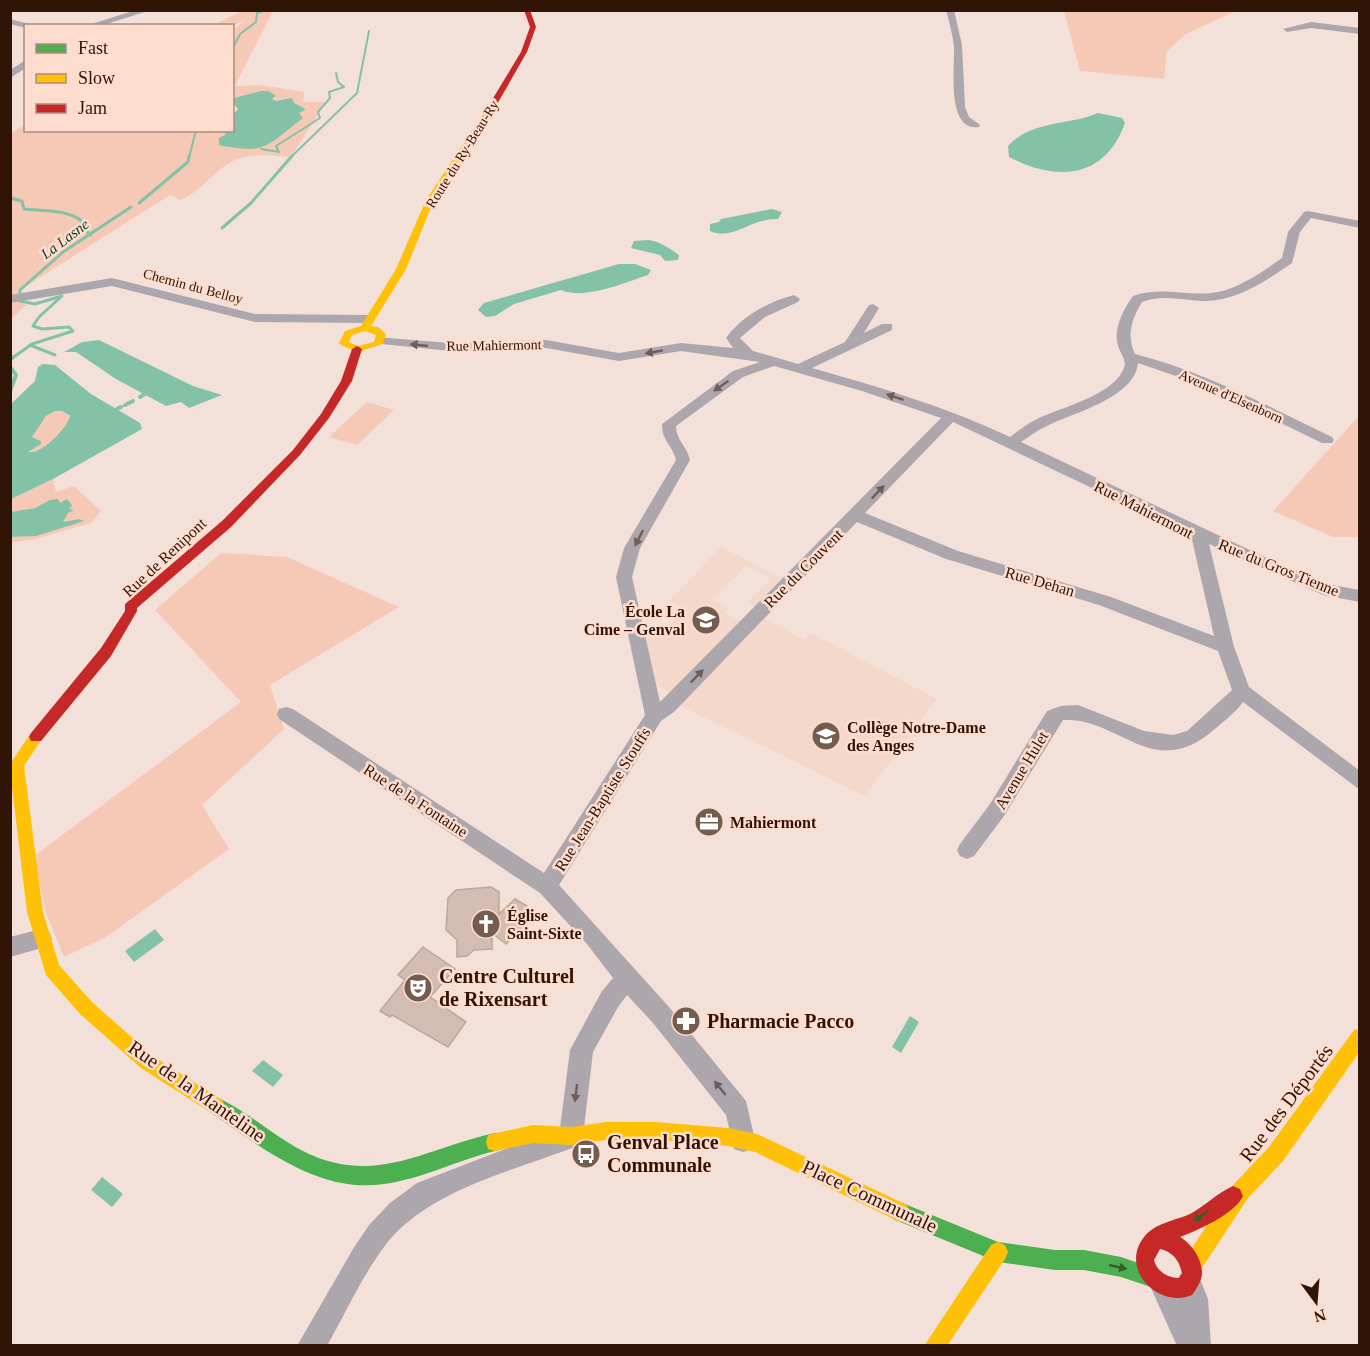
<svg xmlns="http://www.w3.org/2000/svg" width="1370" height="1356" font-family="'Times New Roman',serif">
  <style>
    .built { fill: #f4d8cb }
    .green { fill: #f5c9b5 }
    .water { fill: #84c2a7; fill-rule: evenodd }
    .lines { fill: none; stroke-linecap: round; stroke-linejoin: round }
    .stream-far2 { stroke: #84c2a7; stroke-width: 2 }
    .stream-far1 { stroke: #84c2a7; stroke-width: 3 }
    .stream { stroke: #84c2a7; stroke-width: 4 }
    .building { fill: #d3bcb1; stroke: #bda79c; stroke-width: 1.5 }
    .street { fill: #aca6ad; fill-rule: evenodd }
    .fast { fill: #4caf50; fill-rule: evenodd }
    .slow { fill: #ffc107; fill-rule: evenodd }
    .jam { fill: #c62828; fill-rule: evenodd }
    .oneway { fill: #6e5d59 }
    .oneway2 { fill: #3d5a27 }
    .labels { text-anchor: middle; stroke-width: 5; stroke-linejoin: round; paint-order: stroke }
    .far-street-label { font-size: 14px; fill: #301405; stroke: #feddce }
    .far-water-label { font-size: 15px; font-style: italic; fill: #0d392a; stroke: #feddce }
    .street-label { font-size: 16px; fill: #301405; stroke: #feddce }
    .poi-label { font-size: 16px; font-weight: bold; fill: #301405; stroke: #feddce; text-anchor: start }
    .near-poi-label { font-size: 20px; font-weight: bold; fill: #301405; stroke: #feddce; text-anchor: start }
    .near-street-label { font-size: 20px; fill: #301405; stroke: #feddce }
  </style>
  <rect width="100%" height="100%" fill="#f3e1d9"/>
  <g class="built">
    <path d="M721 547 781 578 754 606 748 603 771 578 746 566 713 600 729 608 725 613 741 621 674 694 656 686 653 668 647 665 641 633 656 631 662 634 683 609 669 601Z"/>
    <path d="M761 616 804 640 811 633 937 699 865 796 679 705Z"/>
  </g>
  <g class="green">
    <path d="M241 11H273L235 86 260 85 304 92 303 102H326L291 157C274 156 255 153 238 159 216 166 203 192 180 200L170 195 20 290V301L26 305 11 319 10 134 25 124 26 130H232L276 98 269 91 238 97 233 102V30L245 20 232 26 214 25Z"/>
    <path d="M1064 11V10L1236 11 1186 34 1167 51 1164 79 1080 71Z"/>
    <path d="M367 402 394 410 357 445 329 437Z"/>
    <path d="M55 411H62L70 417C66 429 42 456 28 452L39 440 32 437C37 427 44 414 55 411Z"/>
    <path d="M1359 416V537H1333L1273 511Z"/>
    <path d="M53 479 56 492 74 486 101 511 91 523 32 540 11 542V537H21L79 519 62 522 68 509 60 503 50 500 35 508 11 512 10 499Z"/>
    <path d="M221 553 287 557 399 607 270 685 284 729 202 805 229 849 106 937 64 957 46 913 34 856 241 702 155 610Z"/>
  </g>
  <g class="water">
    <path d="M261 91H269L276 96 272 99 276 101 292 98 294 103 304 108 305 110 299 113 303 118C267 145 268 155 219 145V138L225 135 226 131 232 130 233 115 238 109 233 103 234 98Z"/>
    <path d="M1098 113 1122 118 1125 123C1105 179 1057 182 1009 157L1008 146C1032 120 1067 126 1098 113Z"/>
    <path d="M772 209 782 212 778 219C750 218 734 241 710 231V224L719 222 721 219Z"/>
    <path d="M649 240C661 242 669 248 679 255L678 260 665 261 660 255 631 248 634 241Z"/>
    <path d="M619 264H635L651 270 648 275C624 283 584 300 561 290L514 304 495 316 486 317 478 310 484 303Z"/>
    <path d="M99 340 193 386 222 395 189 408 181 402 166 406 116 379 76 352H64L82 342Z"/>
    <path d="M43 364 55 365 91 394 140 423 142 429 53 479 11 499V404L35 381 38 367ZM55 411H62L70 416C67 429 41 455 28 452L41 444V441L32 437 46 416Z"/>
    <path d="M58 499 60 503 67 499 72 505 69 509 74 510 68 513 63 522 79 519 84 521 36 536 11 537V512L35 508 50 500Z"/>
    <path d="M155 929 164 940 134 962 125 951Z"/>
    <path d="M910 1016 919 1022 901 1053 892 1047Z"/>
    <path d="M263 1060 283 1075 273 1087 252 1071Z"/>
    <path d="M102 1177 123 1194 112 1207 91 1190Z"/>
  </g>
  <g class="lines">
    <g class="stream-far2">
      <path d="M232 50 240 34 256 22 257 13 266 10"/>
      <path d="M261 149 279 152 276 146 320 118 318 112 330 98 329 92 344 87 338 82 336 73"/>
      <path d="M189 158 196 130"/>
      <path d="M290 158 357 93 369 31"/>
    </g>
    <g class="stream-far1">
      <path d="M10 198 22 201 24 209C44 211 65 209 82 221L80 226 91 235"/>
      <path d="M139 203 188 162 189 156"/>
      <path d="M222 228 251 203 292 156"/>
      <path d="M20 296V290L63 252 131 207"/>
      <path d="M30 345 55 355"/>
      <path d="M11 359 32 344 73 331 69 327 42 329 33 326 39 317 62 296 35 304 20 301"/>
    </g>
    <g class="stream">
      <path d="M10 359 13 357"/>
      <path d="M10 367 16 375 10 391"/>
      <path d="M140 397 146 393"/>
      <path d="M125 405 133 401"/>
      <path d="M117 409 121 407"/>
    </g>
  </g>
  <g class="building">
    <path d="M491 887 499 892V914L515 899 527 906V922L506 944 492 933V949L474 950 467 956 457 957V940L446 930 448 898 456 890Z"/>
    <path d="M423 947 455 969 430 997 466 1022 448 1047 392 1015 390 1017 380 1011 405 980 398 975Z"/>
  </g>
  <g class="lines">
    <g class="street">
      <path d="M136 10H151L100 26H85Z"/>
      <path d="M946 10H954L962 45 965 107 969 117 980 125 979 127C946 132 955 67 954 47 953 35 949 22 946 10Z"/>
      <path d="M10 19 29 24 30 26H26V28L10 24Z"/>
      <path d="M1311 22 1360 28V34L1311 28 1287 32 1283 29Z"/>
      <path d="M26 60V68L10 78V70Z"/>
      <path d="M1308 211 1360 221V228L1311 218 1300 232 1292 263C1266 281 1235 302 1202 301 1182 300 1161 294 1142 302 1132 318 1126 336 1135 354 1205 372 1268 406 1332 437L1334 440 1332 443H1322L1202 385 1138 363C1135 397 1076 412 1049 425 1039 429 1030 436 1021 442L1275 562 1332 585 1360 590V602L1323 595 1209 544 1234 647 1249 687 1360 771V790L1243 702C1236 712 1225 720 1216 728 1153 784 1121 717 1063 720L1004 816 974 856 967 859 960 856 957 850 960 844 990 804 1047 711 1061 706 1078 705 1144 731 1173 735 1187 731 1232 690 1218 651 1099 605 946 559 857 522 674 712 661 721 559 885 669 1007 746 1101 755 1140 752 1149 743 1152 734 1149 726 1115 653 1023 627 995 618 1007 593 1052 583 1136 580 1145C517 1170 430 1189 387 1243 363 1274 346 1312 327 1346H297L353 1249 369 1225 390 1203 417 1183 560 1128 570 1050 602 991 613 978 587 944 540 893 279 719 277 714 279 709 286 707 293 709 544 873 645 715 616 577 624 548 676 460C672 444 662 442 662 424L733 371 760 362 681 351 619 361 546 348 450 351 381 344 376 343V337L450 343 546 340 619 353 681 343 733 348 726 338C742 316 768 302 794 295L800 299 798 302 765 317 740 338 753 351 798 364 845 342 869 305 873 304 879 308 864 333 882 324H892V330L812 368C879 387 947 407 1010 437 1019 430 1027 424 1037 419 1062 407 1119 394 1125 364 1124 357 1120 352 1118 346 1113 329 1123 310 1133 296 1160 286 1184 296 1211 293 1236 291 1262 272 1282 258L1288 232 1304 212ZM774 366 862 391 941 418 660 702 632 577 640 548 690 460C687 446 676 440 676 426L743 377ZM953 422 1191 535 1214 636 1111 597 958 551 865 513Z"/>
      <path d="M112 278 255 314 369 315 375 319 369 323 255 322 112 286 10 303V295Z"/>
      <path d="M41 929 49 932 52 939 49 946 10 957V937Z"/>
      <path d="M1189 1270 1198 1274 1208 1299 1211 1346H1177L1151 1288 1155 1279 1164 1275 1173 1279 1176 1283 1180 1274Z"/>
    </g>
    <g class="fast">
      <path d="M216 1097C246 1110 272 1135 301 1150 374 1188 425 1148 495 1133L502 1135 504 1142 502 1149 495 1151C458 1160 422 1179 384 1184 318 1194 261 1147 210 1112L207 1106 210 1100Z"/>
      <path d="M900 1202 998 1242 1055 1250H1084L1121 1257 1158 1270 1161 1277 1158 1284 1151 1287 1121 1277 1084 1270H1055L998 1262 893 1219 890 1212 893 1205Z"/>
    </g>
    <g class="slow">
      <path d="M485 111 492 113 434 200 406 269 371 326 378 327 386 334 383 344 357 352 341 345 339 343 345 331 361 326 396 269 426 200ZM365 331 376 335 374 342 358 346 349 342 352 335Z"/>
      <path d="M36 731 41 733 43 737 24 766 43 912 59 965 92 1002 153 1056 222 1100 225 1106 222 1112 216 1115 210 1112 141 1068 80 1014 46 975 27 912 10 771 12 761 31 733Z"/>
      <path d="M1360 1028V1051L1283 1161 1248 1198 1198 1274 1191 1277 1184 1274 1181 1267 1184 1260 1234 1184 1269 1147 1354 1030Z"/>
      <path d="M606 1122H656L728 1128 757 1134 907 1205 910 1212 907 1219 900 1222 755 1152 728 1146 656 1140H606L571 1145 533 1143 495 1151 488 1149 486 1142 488 1135 533 1125 571 1127Z"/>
      <path d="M998 1242 1005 1245 1008 1252 1005 1259 947 1346H924L991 1245Z"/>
    </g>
    <g class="jam">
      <path d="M524 10H530L536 27 527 52 492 113 485 115 484 113 521 52 530 27Z"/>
      <path d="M357 346 362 349 352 381 329 418 300 455 231 527 137 608V611L111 656 41 741H31L29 737 31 733 101 648 125 611V604L222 521 293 450 321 414 341 381 352 349Z"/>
      <path d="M1233 1186 1240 1189 1243 1196C1235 1214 1198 1230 1180 1237 1192 1244 1202 1259 1202 1273 1202 1281 1196 1289 1192 1295 1158 1309 1119 1269 1144 1237 1155 1223 1174 1221 1190 1214 1205 1206 1217 1193 1233 1186ZM1160 1249C1173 1252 1180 1261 1182 1274L1179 1278C1168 1278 1157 1272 1154 1260Z"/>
    </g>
  </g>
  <defs><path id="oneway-solid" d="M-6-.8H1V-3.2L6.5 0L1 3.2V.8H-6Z" transform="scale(1.5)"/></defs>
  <g class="oneway">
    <use href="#oneway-solid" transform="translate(419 345) rotate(-174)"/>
    <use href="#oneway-solid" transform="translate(654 352) rotate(170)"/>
    <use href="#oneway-solid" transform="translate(721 386) rotate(145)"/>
    <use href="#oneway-solid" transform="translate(895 397) rotate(-162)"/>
    <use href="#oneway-solid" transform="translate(878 492) rotate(-46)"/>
    <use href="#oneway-solid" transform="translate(639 538) rotate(117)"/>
    <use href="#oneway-solid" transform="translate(697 676) rotate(-46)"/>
    <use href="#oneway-solid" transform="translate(720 1088) rotate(-129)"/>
    <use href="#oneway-solid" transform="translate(576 1093) rotate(97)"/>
  </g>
  <g class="oneway2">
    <use href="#oneway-solid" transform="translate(1201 1216) rotate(147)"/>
    <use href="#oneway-solid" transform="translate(1118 1267) rotate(13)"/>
  </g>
  <defs>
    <g id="school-disc" transform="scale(1.5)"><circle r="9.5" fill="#745c4f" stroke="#feddce"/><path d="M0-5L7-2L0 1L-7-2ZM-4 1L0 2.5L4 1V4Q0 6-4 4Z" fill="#fff"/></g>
    <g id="office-disc" transform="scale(1.5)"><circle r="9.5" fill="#745c4f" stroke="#feddce"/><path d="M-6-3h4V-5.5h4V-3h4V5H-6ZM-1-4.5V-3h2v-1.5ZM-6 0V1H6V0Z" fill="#fff"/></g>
    <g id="church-disc" transform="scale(1.5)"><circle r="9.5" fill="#745c4f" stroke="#feddce"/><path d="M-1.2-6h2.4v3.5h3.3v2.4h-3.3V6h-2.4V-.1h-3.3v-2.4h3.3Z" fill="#fff"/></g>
    <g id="theatre-disc" transform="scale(1.5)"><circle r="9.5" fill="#745c4f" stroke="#feddce"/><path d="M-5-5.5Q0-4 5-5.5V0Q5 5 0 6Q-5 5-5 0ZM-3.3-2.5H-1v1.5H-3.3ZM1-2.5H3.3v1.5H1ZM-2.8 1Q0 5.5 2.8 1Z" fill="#fff"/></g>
    <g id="pharmacy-disc" transform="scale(1.5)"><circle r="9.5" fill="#745c4f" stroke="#feddce"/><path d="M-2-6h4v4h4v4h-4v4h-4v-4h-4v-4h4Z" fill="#fff"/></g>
    <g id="bus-disc" transform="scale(1.5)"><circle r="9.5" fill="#745c4f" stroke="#feddce"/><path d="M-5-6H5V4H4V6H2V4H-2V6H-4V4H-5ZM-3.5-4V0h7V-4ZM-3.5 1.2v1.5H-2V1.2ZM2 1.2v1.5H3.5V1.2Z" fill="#fff"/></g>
  </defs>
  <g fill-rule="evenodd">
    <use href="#school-disc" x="706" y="620"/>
    <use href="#school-disc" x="826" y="736"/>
    <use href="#office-disc" x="709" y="822"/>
    <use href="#church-disc" x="486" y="924"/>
    <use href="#theatre-disc" x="418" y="988"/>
    <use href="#pharmacy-disc" x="686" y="1021"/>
    <use href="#bus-disc" x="586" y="1154"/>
  </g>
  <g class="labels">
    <g class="far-street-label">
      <text transform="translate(462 154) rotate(-58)" y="5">Route du Ry-Beau-Ry</text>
      <text transform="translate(193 286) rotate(15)" y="5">Chemin du Belloy</text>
      <text transform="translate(494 345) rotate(-1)" y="5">Rue Mahiermont</text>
      <text transform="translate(1231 396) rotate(24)" y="5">Avenue d'Elsenborn</text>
    </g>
    <g class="far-water-label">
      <text transform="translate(65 239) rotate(-37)" y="5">La Lasne</text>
    </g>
    <g class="street-label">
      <text transform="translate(1144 509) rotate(27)" y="6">Rue Mahiermont</text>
      <text transform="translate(164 557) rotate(-43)" y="6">Rue de Renipont</text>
      <text transform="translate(1279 567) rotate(22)" y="6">Rue du Gros Tienne</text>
      <text transform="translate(803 568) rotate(-45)" y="6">Rue du Couvent</text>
      <text transform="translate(1040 581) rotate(16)" y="6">Rue Dehan</text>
      <text transform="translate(1021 770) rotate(-59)" y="6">Avenue Hulet</text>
      <text transform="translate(602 799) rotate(-58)" y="6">Rue Jean-Baptiste Stouffs</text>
      <text transform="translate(416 800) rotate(33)" y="6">Rue de la Fontaine</text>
    </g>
    <g class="poi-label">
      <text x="685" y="617" text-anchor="end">École La<tspan x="685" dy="18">Cime – Genval</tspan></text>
      <text x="847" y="733">Collège Notre-Dame<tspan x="847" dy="18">des Anges</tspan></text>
      <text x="730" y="828">Mahiermont</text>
      <text x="507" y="921">Église<tspan x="507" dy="18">Saint-Sixte</tspan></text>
    </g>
    <g class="near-poi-label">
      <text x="439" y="983">Centre Culturel<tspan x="439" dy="23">de Rixensart</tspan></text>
      <text x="707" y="1028">Pharmacie Pacco</text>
      <text x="607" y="1149">Genval Place<tspan x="607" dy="23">Communale</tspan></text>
    </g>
    <g class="near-street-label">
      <text transform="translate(197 1091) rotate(35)" y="7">Rue de la Manteline</text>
      <text transform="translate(1286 1103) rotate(-53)" y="7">Rue des Déportés</text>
      <text transform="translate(870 1196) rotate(25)" y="7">Place Communale</text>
    </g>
  </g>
  <rect width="1370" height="1356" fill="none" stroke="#301405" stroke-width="24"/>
  <rect x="24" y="24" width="210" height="108" fill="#feddce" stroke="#ac8d7e" stroke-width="1.5"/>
  <rect x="36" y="44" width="30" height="9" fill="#4caf50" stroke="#ac8d7e" stroke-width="1.5"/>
  <text x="78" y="54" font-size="18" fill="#301405">Fast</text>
  <rect x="36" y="74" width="30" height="9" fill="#ffc107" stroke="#ac8d7e" stroke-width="1.5"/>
  <text x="78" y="84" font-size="18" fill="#301405">Slow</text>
  <rect x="36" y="104" width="30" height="9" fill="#c62828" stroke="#ac8d7e" stroke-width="1.5"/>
  <text x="78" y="114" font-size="18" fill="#301405">Jam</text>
  <g transform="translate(1316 1302) rotate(164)" stroke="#feddce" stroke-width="4.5" paint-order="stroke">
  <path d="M0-4.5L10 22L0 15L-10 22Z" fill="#301405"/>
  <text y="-9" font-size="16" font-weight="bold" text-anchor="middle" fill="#301405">N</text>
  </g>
</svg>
